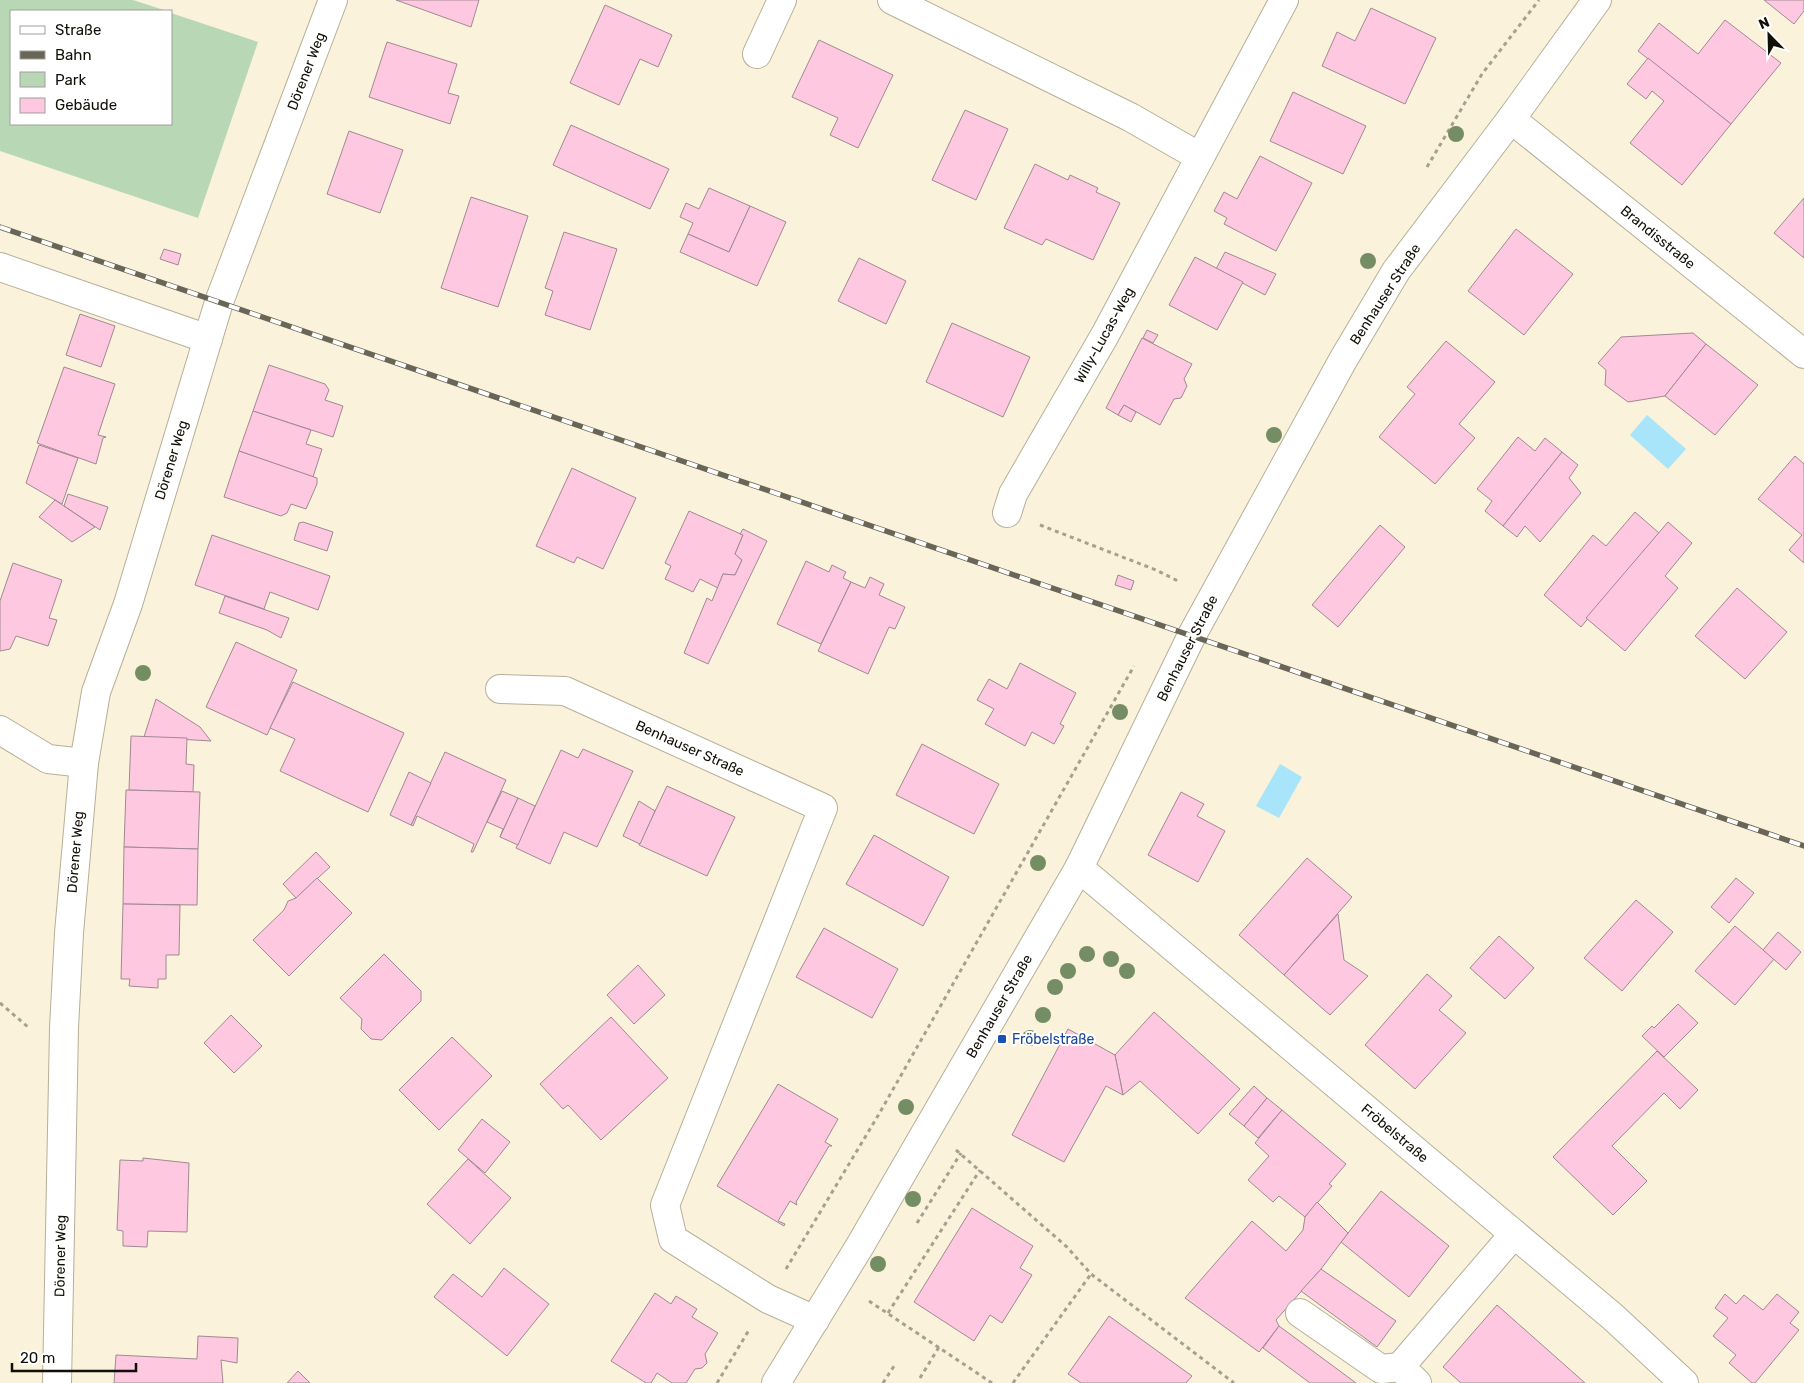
<svg xmlns="http://www.w3.org/2000/svg" width="1804" height="1383" font-family="Rubik,sans-serif">
  <style>
    .green { fill: #b8d8b5 }
    .water { fill: #a8e4fa }
    .building { fill: #fec9e0; stroke: #a18993 }
    .lines { fill: none; stroke-linecap: round; stroke-linejoin: round }
    .minor-casing { stroke: #b6af99; stroke-width: 30 }
    .major-casing { stroke: #b6af99; stroke-width: 30 }
    .path { stroke: #a6a08e; stroke-width: 3; stroke-dasharray: 4 4; stroke-linecap: butt }
    .minor { stroke: #fff; stroke-width: 28 }
    .major { stroke: #fff; stroke-width: 28 }
    .rail-casing { stroke: #6a6657; stroke-width: 5.5 }
    .rail { stroke: #fff; stroke-width: 4; stroke-dasharray: 11; stroke-linecap: butt }
    .tree { fill: #758d65 }
    .transit-dot { fill: #1a4fb4; stroke: #fff; stroke-width: 2 }
    .labels { text-anchor: middle; stroke-width: 4; stroke-linejoin: round; paint-order: stroke }
    .street-label { font-size: 14px; fill: #110f07; stroke: #fff }
    .transit-label { font-size: 14px; fill: #164399; stroke: #fff; text-anchor: start }
  </style>
  <rect width="100%" height="100%" fill="#faf2da"/>
  <path class="green" d="M0 0H133L167 11H11V124H171V13L258 42 198 218 0 151Z"/>
  <g class="water">
    <path d="M1647 415 1686 449 1668 469 1630 435Z"/>
    <path d="M1280 764 1302 777 1279 818 1256 806Z"/>
  </g>
  <g class="building">
    <path d="M396 0H479L471 27Z"/>
    <path d="M1764 0H1804V11L1794 24Z"/>
    <path d="M605 5 672 35 658 67 640 59 619 105 570 83Z"/>
    <path d="M1371 8 1436 38 1405 104 1322 66 1337 32 1355 41Z"/>
    <path d="M1725 20 1781 63 1731 124 1638 51 1659 23 1698 54Z"/>
    <path d="M819 40 893 75 858 148 830 135 838 118 792 97Z"/>
    <path d="M387 42 457 64 448 93 459 96 450 124 369 97Z"/>
    <path d="M1648 58 1731 124 1682 185 1630 143 1664 101 1652 91 1646 99 1627 84Z"/>
    <path d="M1293 92 1366 126 1343 174 1270 141Z"/>
    <path d="M965 110 1008 129 976 200 932 180Z"/>
    <path d="M571 125 669 169 650 209 553 165Z"/>
    <path d="M349 131 403 150 380 213 327 194Z"/>
    <path d="M1260 156 1312 183 1276 251 1224 224 1227 218 1214 211 1224 192 1237 199Z"/>
    <path d="M1035 164 1068 180 1070 175 1098 188 1096 192 1120 203 1093 260 1046 239 1042 245 1004 228Z"/>
    <path d="M709 188 750 206 729 252 688 234 693 223 680 217 686 203 699 209Z"/>
    <path d="M471 197 528 216 498 307 441 288Z"/>
    <path d="M1804 198V258L1774 233Z"/>
    <path d="M750 206 786 222 757 286 680 252 688 234 729 252Z"/>
    <path d="M1516 229 1573 274 1524 335 1468 291Z"/>
    <path d="M564 232 617 249 590 330 545 315 553 291 545 288Z"/>
    <path d="M164 249 181 254 178 265 160 259Z"/>
    <path d="M1225 252 1276 274 1265 295 1216 269Z"/>
    <path d="M1195 257 1243 282 1217 330 1169 305Z"/>
    <path d="M859 258 906 281 886 324 838 301Z"/>
    <path d="M80 314 115 326 101 367 66 355Z"/>
    <path d="M952 323 1030 357 1003 417 926 382Z"/>
    <path d="M1147 330 1158 335 1153 343 1143 338Z"/>
    <path d="M1693 333 1706 344 1665 396 1628 402 1605 385 1606 370 1598 363 1621 337Z"/>
    <path d="M1142 338 1192 364 1184 379 1187 386 1181 398 1174 399 1160 425 1124 405 1118 415 1106 408Z"/>
    <path d="M1446 341 1495 382 1459 424 1475 438 1435 484 1379 437 1415 394 1407 387Z"/>
    <path d="M1706 344 1758 385 1715 435 1665 396Z"/>
    <path d="M269 365 325 384 329 390 325 400 343 406 333 437 253 411Z"/>
    <path d="M64 367 115 384 98 435 106 437 103 438 96 464 37 443Z"/>
    <path d="M1124 405 1136 412 1131 422 1118 415Z"/>
    <path d="M253 411 311 430 306 444 322 449 313 477 239 451Z"/>
    <path d="M1518 437 1535 451 1545 438 1562 452 1503 526 1485 511 1492 501 1477 489Z"/>
    <path d="M39 445 78 458 62 504 26 483Z"/>
    <path d="M239 451 317 478V484L306 509 291 504 287 513 281 516 224 497Z"/>
    <path d="M1562 452 1578 465 1569 478 1581 493 1540 542 1525 526 1517 537 1503 526Z"/>
    <path d="M1795 456 1804 464V563L1789 550 1802 535 1758 499Z"/>
    <path d="M572 468 636 498 603 569 577 557 574 563 536 546Z"/>
    <path d="M68 494 108 507 100 530 64 506Z"/>
    <path d="M55 500 95 527 72 542 39 517Z"/>
    <path d="M689 511 743 535 735 554 742 560 735 575 723 574 718 588 700 579 693 592 665 579 671 566 665 563Z"/>
    <path d="M1635 512 1659 533 1581 627 1544 595 1593 535 1606 546Z"/>
    <path d="M303 522 333 532 327 551 294 540 299 523Z"/>
    <path d="M1668 522 1692 543 1665 576 1678 588 1625 651 1586 618Z"/>
    <path d="M1380 525 1405 547 1338 627 1312 605Z"/>
    <path d="M743 529 767 541 708 664 684 653 707 598 712 601 723 574 735 575 742 560 735 554 743 535 740 534Z"/>
    <path d="M212 535 330 576 318 610 270 592 264 609 195 585Z"/>
    <path d="M806 561 829 572 832 565 846 572 843 578 851 582 821 644 777 624Z"/>
    <path d="M13 563 62 580 49 618 57 620 48 646 16 636 10 649 0 651V601Z"/>
    <path d="M1118 575 1134 581 1131 590 1115 585Z"/>
    <path d="M870 577 884 584 879 595 905 607 895 629 889 627 868 674 818 651 851 582 865 588Z"/>
    <path d="M1737 588 1787 632 1745 679 1695 636Z"/>
    <path d="M225 596 289 618 281 638 267 630 219 613Z"/>
    <path d="M236 642 297 670 267 735 206 707Z"/>
    <path d="M1020 663 1076 693 1060 724 1064 726 1054 744 1032 732 1025 746 985 724 994 709 977 700 989 679 1007 689Z"/>
    <path d="M293 682 404 733 368 812 280 771 295 739 270 728Z"/>
    <path d="M156 699 200 727 211 741 144 737Z"/>
    <path d="M131 736 187 738 186 764 194 765 193 792 129 790Z"/>
    <path d="M922 744 999 784 974 834 896 795Z"/>
    <path d="M583 749 633 771 597 847 564 832 550 864 516 848 561 750 578 758Z"/>
    <path d="M445 752 506 780 473 852H471L474 844 417 816 413 826 411 825Z"/>
    <path d="M409 772 431 783 411 825 390 815Z"/>
    <path d="M667 786 735 817 707 876 639 845Z"/>
    <path d="M126 790 200 792 198 849 124 847Z"/>
    <path d="M502 791 518 798 500 837 503 829 487 822Z"/>
    <path d="M1181 792 1204 804 1197 816 1225 831 1198 882 1148 855Z"/>
    <path d="M518 798 535 806 518 845 500 837Z"/>
    <path d="M639 801 655 811 640 844 623 836Z"/>
    <path d="M874 835 949 877 923 926 846 884Z"/>
    <path d="M124 847 198 849 197 905 123 904Z"/>
    <path d="M316 852 330 867 296 898 283 884Z"/>
    <path d="M1307 858 1352 897 1284 975 1239 935Z"/>
    <path d="M317 878 352 913 289 976 253 940 284 910 288 901 296 898Z"/>
    <path d="M1736 878 1754 893 1729 923 1711 907Z"/>
    <path d="M1636 900 1673 932 1622 991 1584 958Z"/>
    <path d="M123 904 180 905 179 955H166V979H158V988L129 986 130 979H121Z"/>
    <path d="M1338 914 1344 960 1368 976 1330 1015 1284 975Z"/>
    <path d="M1735 926 1774 959 1735 1005 1695 971Z"/>
    <path d="M824 928 898 969 872 1018 796 977Z"/>
    <path d="M1778 932 1801 952 1786 970 1763 950Z"/>
    <path d="M1499 936 1534 968 1505 999 1470 968Z"/>
    <path d="M384 954 421 991V1001L382 1040 371 1039 361 1029 362 1019 340 998Z"/>
    <path d="M638 965 665 995 634 1024 607 995Z"/>
    <path d="M1427 974 1452 996 1439 1010 1466 1033 1415 1089 1365 1045Z"/>
    <path d="M1678 1004 1698 1023 1664 1057 1642 1036 1652 1026 1654 1028Z"/>
    <path d="M1154 1012 1240 1089 1198 1134 1140 1081 1123 1095 1115 1055Z"/>
    <path d="M231 1015 262 1046 234 1073 204 1043Z"/>
    <path d="M611 1017 668 1078 601 1140 568 1105 563 1109 540 1084Z"/>
    <path d="M1068 1029 1115 1055 1123 1095 1106 1086 1064 1162 1012 1135Z"/>
    <path d="M452 1037 492 1076 439 1130 399 1090Z"/>
    <path d="M1657 1051 1698 1090 1680 1109 1664 1093 1612 1146 1647 1181 1613 1215 1553 1157Z"/>
    <path d="M778 1084 838 1119 825 1142 832 1146H829L796 1202 797 1205 790 1201 778 1221 785 1224 784 1226 717 1186Z"/>
    <path d="M1254 1086 1267 1098 1244 1126 1229 1114Z"/>
    <path d="M1267 1098 1282 1110 1258 1138 1244 1126Z"/>
    <path d="M1282 1110 1346 1164 1329 1184 1332 1186 1305 1217 1279 1196 1273 1202 1248 1180 1269 1156 1255 1143Z"/>
    <path d="M482 1119 510 1142 485 1173 458 1150Z"/>
    <path d="M143 1158 189 1163 187 1232 148 1231 147 1247 123 1246V1231L117 1230 120 1160 143 1161Z"/>
    <path d="M468 1159 511 1198 470 1244 427 1204Z"/>
    <path d="M1381 1191 1449 1246 1409 1297 1341 1242Z"/>
    <path d="M1317 1202 1348 1233 1321 1269 1276 1320 1279 1326 1259 1352 1185 1298 1252 1221 1286 1251 1303 1230 1305 1217Z"/>
    <path d="M972 1208 1033 1246 1020 1268 1032 1275 1002 1323 990 1315 974 1341 914 1302Z"/>
    <path d="M504 1268 549 1304 507 1356 434 1297 453 1274 482 1297Z"/>
    <path d="M1321 1269 1396 1321 1377 1347 1301 1291Z"/>
    <path d="M655 1293 671 1304 676 1296 697 1309 692 1317 718 1333 705 1354 707 1363 702 1368 695 1369 686 1383H672L657 1373 651 1383H646L611 1361Z"/>
    <path d="M1725 1294 1736 1304 1744 1295 1763 1310 1777 1294 1799 1312 1790 1323 1799 1330 1755 1383H1752L1729 1363 1736 1355 1713 1336 1728 1318 1715 1308Z"/>
    <path d="M1497 1305 1585 1383H1461L1443 1367Z"/>
    <path d="M1109 1316 1192 1376 1186 1383H1081L1068 1374Z"/>
    <path d="M1279 1326 1356 1383H1310L1263 1348Z"/>
    <path d="M198 1336 238 1338 237 1363 221 1360 223 1383H114L116 1355 197 1359Z"/>
    <path d="M298 1371 310 1383H287Z"/>
  </g>
  <g class="lines">
    <g class="minor-casing">
      <g id="minor">
        <path d="M892 0 1130 117 1200 157"/>
        <path d="M757 54 782 0"/>
        <path d="M1511 119 1804 354"/>
        <path d="M0 267 208 339"/>
        <path d="M1007 513 1013 494 1105 335 1284 0"/>
        <path d="M500 689 565 691 823 808 665 1205 673 1239 768 1299 815 1320"/>
        <path d="M0 730 48 759 84 763"/>
        <path d="M1079 868 1613 1317 1684 1383"/>
        <path d="M1300 1313 1381 1369 1400 1367"/>
        <path d="M57 1383 64 1028 69 933 84 763 96 692 128 604 219 302 333 0"/>
        <path d="M1417 1383 1400 1367 1514 1234"/>
      </g>
    </g>
    <g class="major-casing">
      <path id="major" d="M776 1383 861 1244 1079 868 1192 635 1343 360 1396 271 1511 119 1597 0"/>
    </g>
    <g class="path">
      <path d="M1427 167 1482 74 1539 0"/>
      <path d="M1040 525 1156 570 1180 582"/>
      <path d="M0 1003 28 1027"/>
      <path d="M956 1150 1067 1247 1091 1274 1234 1383"/>
      <path d="M917 1223 961 1153"/>
      <path d="M786 1269 879 1114 1134 666"/>
      <path d="M869 1301 992 1383"/>
      <path d="M888 1313 980 1170"/>
      <path d="M920 1378 939 1347"/>
      <path d="M717 1383 749 1330"/>
      <path d="M883 1383 896 1363"/>
      <path d="M1013 1383 1091 1274"/>
    </g>
    <use href="#minor" class="minor"/>
    <use href="#major" class="major"/>
    <g class="rail-casing">
      <path id="rail" d="M0 227 1804 846"/>
    </g>
    <use href="#rail" class="rail"/>
  </g>
  <g class="tree">
    <circle cx="1456" cy="134" r="8"/>
    <circle cx="1368" cy="261" r="8"/>
    <circle cx="1274" cy="435" r="8"/>
    <circle cx="143" cy="673" r="8"/>
    <circle cx="1120" cy="712" r="8"/>
    <circle cx="1038" cy="863" r="8"/>
    <circle cx="1087" cy="954" r="8"/>
    <circle cx="1111" cy="959" r="8"/>
    <circle cx="1068" cy="971" r="8"/>
    <circle cx="1127" cy="971" r="8"/>
    <circle cx="1055" cy="987" r="8"/>
    <circle cx="1043" cy="1015" r="8"/>
    <circle cx="1030" cy="1038" r="8"/>
    <circle cx="906" cy="1107" r="8"/>
    <circle cx="913" cy="1199" r="8"/>
    <circle cx="878" cy="1264" r="8"/>
  </g>
  <rect class="transit-dot" x="997" y="1034" width="10" height="10" rx="2.5"/>
  <g class="labels">
    <g class="street-label">
      <text transform="translate(306 71) rotate(-69)" y="5">Dörener Weg</text>
      <text transform="translate(1658 237) rotate(39)" y="5">Brandisstraße</text>
      <text transform="translate(1385 294) rotate(-57)" y="5">Benhauser Straße</text>
      <text transform="translate(1104 335) rotate(-61)" y="5">Willy-Lucas-Weg</text>
      <text transform="translate(171 460) rotate(-73)" y="5">Dörener Weg</text>
      <text transform="translate(1187 648) rotate(-63)" y="5">Benhauser Straße</text>
      <text transform="translate(690 748) rotate(24)" y="5">Benhauser Straße</text>
      <text transform="translate(75 852) rotate(-85)" y="5">Dörener Weg</text>
      <text transform="translate(999 1006) rotate(-60)" y="5">Benhauser Straße</text>
      <text transform="translate(1395 1133) rotate(40)" y="5">Fröbelstraße</text>
      <text transform="translate(60 1256) rotate(-89)" y="5">Dörener Weg</text>
    </g>
    <g class="transit-label">
      <text x="1012" y="1044">Fröbelstraße</text>
    </g>
  </g>
  <rect x="10" y="10" width="162" height="115" fill="#ffffff" stroke="#a09f9c"/>
  <rect x="20" y="26" width="25" height="8" fill="#ffffff" stroke="#a09f9c"/>
  <text x="55" y="35" font-size="15" fill="#110f07">Straße</text>
  <rect x="20" y="51" width="25" height="8" fill="#6a6657" stroke="#a09f9c"/>
  <text x="55" y="60" font-size="15" fill="#110f07">Bahn</text>
  <rect x="20" y="72" width="25" height="15" fill="#b8d8b5" stroke="#a09f9c"/>
  <text x="55" y="85" font-size="15" fill="#110f07">Park</text>
  <rect x="20" y="98" width="25" height="15" fill="#fec9e0" stroke="#a09f9c"/>
  <text x="55" y="110" font-size="15" fill="#110f07">Gebäude</text>
  <g transform="translate(1769 35) rotate(337)" stroke="#ffffff" stroke-width="4" paint-order="stroke">
  <path d="M0-4L9 19L0 12L-9 19Z" fill="#110f07"/>
  <text y="-8" font-size="14" font-weight="bold" text-anchor="middle" fill="#110f07">N</text>
  </g>
  <path d="M12 1363v8h124v-8" fill="none" stroke="#110f07" stroke-width="2.5"/>
  <text x="20" y="1363" font-size="15" fill="#110f07" stroke="#ffffff" stroke-width="4" paint-order="stroke">20 m</text>
</svg>
